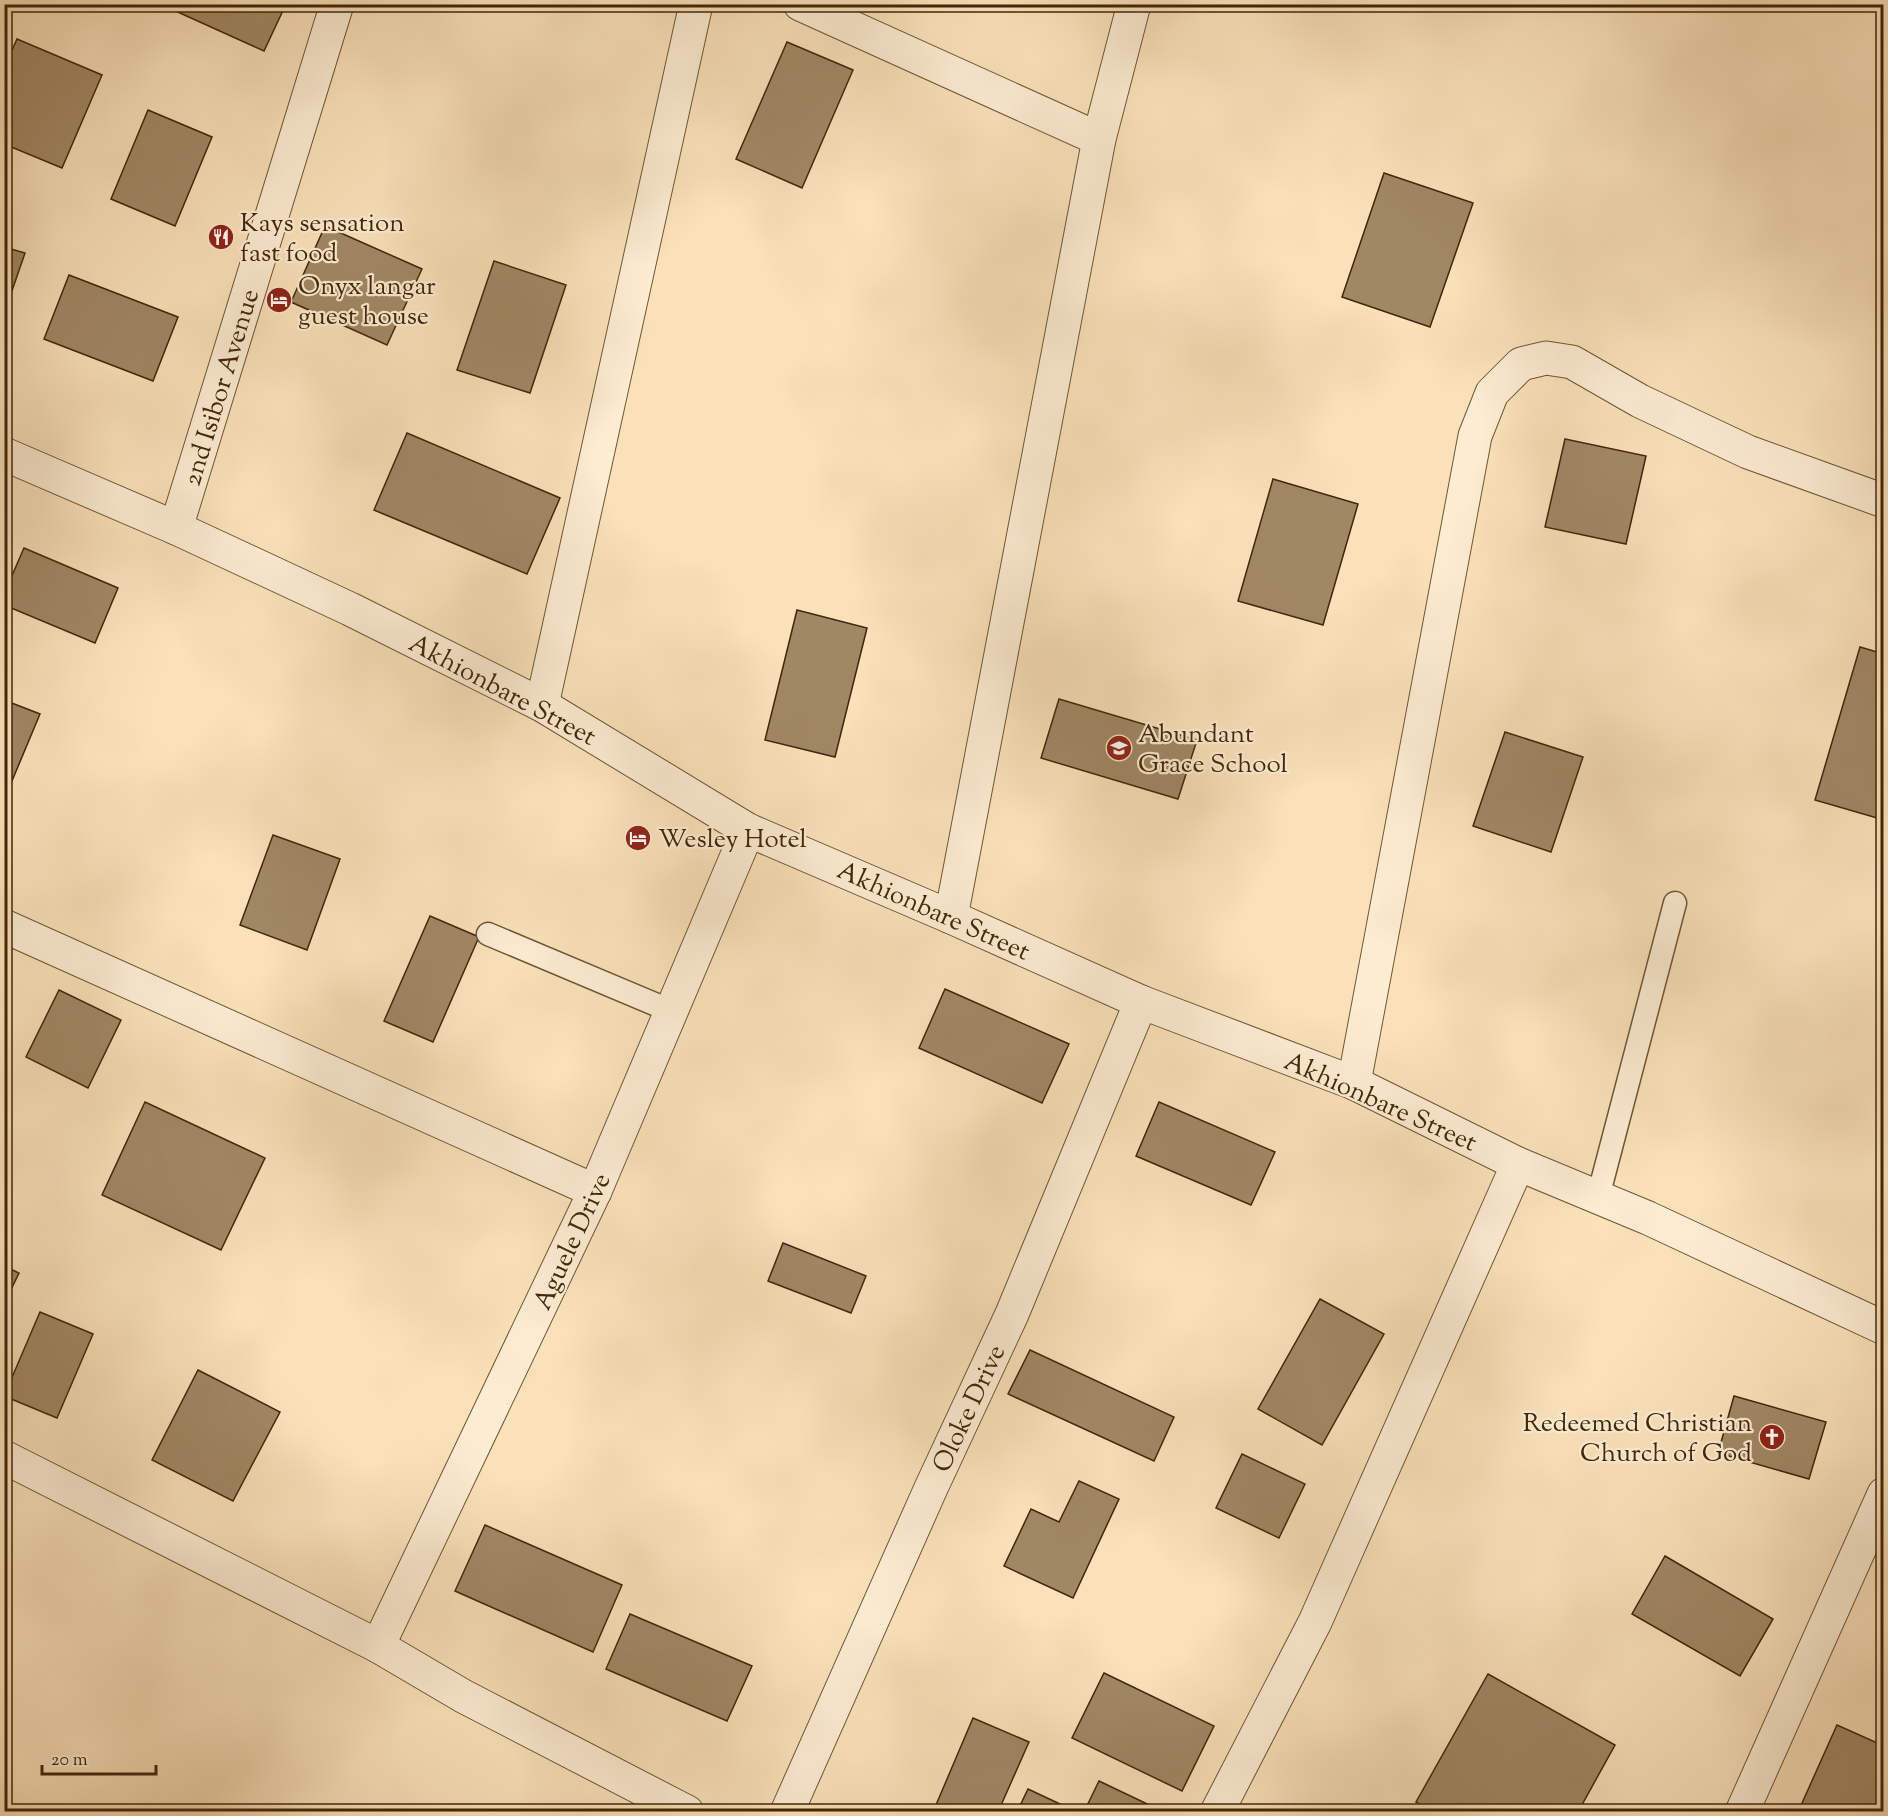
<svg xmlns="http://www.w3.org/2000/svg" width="1888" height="1816" font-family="'Sorts Mill Goudy',serif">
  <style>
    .building { fill: #a18865; stroke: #402708; stroke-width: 1.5 }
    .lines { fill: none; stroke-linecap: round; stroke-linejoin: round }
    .lane-casing { stroke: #6e5634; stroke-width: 25 }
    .street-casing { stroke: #6e5634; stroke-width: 35 }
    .lane { stroke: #fcecd2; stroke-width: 22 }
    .street { stroke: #fcecd2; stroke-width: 33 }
    .labels { text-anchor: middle; stroke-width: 4.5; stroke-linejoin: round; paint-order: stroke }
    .poi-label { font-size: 26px; fill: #402708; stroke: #fcecd2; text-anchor: start }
    .street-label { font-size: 26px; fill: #402708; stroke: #fcecd2 }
  </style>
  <rect width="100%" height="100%" fill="#fae1ba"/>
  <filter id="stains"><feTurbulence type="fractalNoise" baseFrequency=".00333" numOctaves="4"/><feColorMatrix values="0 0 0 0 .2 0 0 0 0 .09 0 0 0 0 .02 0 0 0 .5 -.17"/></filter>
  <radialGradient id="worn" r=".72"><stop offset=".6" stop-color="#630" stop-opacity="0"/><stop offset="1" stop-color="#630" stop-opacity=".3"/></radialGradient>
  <g class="building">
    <path d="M160 4H286L264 51Z"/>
    <path d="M17 39 102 75 62 168 4 144V68Z"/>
    <path d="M787 42 853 70 802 188 736 159Z"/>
    <path d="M148 110 212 137 175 226 111 199Z"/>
    <path d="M1384 173 1473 203 1430 327 1342 297Z"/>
    <path d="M325 226 422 269 387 345 291 302Z"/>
    <path d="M4 247 25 253 4 314Z"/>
    <path d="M494 261 566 285 530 393 457 370Z"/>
    <path d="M69 275 178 317 153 381 44 339Z"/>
    <path d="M407 433 560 498 527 574 374 510Z"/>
    <path d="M1565 439 1646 456 1626 544 1545 527Z"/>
    <path d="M1273 479 1358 504 1323 625 1238 601Z"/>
    <path d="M24 548 118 588 95 643 4 605V594Z"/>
    <path d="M797 610 867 628 835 757 765 740Z"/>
    <path d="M1860 647 1884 654V820L1815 800Z"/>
    <path d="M1059 699 1197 740 1178 799 1041 758Z"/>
    <path d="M4 700 40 714 4 800Z"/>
    <path d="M1505 732 1583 757 1551 852 1473 826Z"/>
    <path d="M273 835 340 859 307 950 240 925Z"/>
    <path d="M430 916 479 937 433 1042 384 1021Z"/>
    <path d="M945 989 1069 1044 1042 1103 919 1048Z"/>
    <path d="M59 990 121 1020 88 1088 26 1057Z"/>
    <path d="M145 1102 265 1158 221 1250 102 1195Z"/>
    <path d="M1159 1102 1275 1152 1251 1205 1136 1156Z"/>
    <path d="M783 1243 866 1276 851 1313 768 1281Z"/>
    <path d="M4 1266 19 1273 4 1304Z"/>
    <path d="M1320 1299 1384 1334 1322 1445 1258 1409Z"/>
    <path d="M40 1312 93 1334 57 1418 4 1396Z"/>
    <path d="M1030 1350 1174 1417 1154 1461 1008 1394Z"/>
    <path d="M198 1370 280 1412 233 1501 152 1460Z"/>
    <path d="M1734 1396 1826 1422 1809 1479 1718 1453Z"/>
    <path d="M1242 1454 1305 1484 1279 1538 1216 1508Z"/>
    <path d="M1079 1481 1119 1499 1073 1598 1004 1566 1031 1509 1059 1522Z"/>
    <path d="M485 1525 622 1585 593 1652 455 1591Z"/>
    <path d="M1665 1556 1773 1619 1740 1676 1632 1614Z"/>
    <path d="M630 1614 752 1666 727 1721 606 1669Z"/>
    <path d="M1104 1673 1214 1726 1182 1791 1072 1738Z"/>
    <path d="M1488 1674 1615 1745 1578 1812H1433L1416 1802Z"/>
    <path d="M973 1718 1029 1742 998 1812H933Z"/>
    <path d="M1837 1725 1884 1746V1812H1798Z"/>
    <path d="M1099 1781 1164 1812H1084Z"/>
    <path d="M1028 1789 1077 1812H1017Z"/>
  </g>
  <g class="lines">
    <g class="lane-casing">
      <g id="lane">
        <path d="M488 934 671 1011"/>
        <path d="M1598 1197 1675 903"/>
      </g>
    </g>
    <g class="street-casing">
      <g id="street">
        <path d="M800 4 1099 139"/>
        <path d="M4 454 176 528 350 609 542 705 748 830 951 917 1141 1002 1354 1083 1518 1164 1648 1218 1884 1328"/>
        <path d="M176 528 337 4"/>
        <path d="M542 705 696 4"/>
        <path d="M951 917 1099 139 1134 4"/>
        <path d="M4 926 595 1191"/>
        <path d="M1354 1083 1475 436 1492 393 1521 364 1546 358 1572 362 1640 401 1748 452 1884 501"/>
        <path d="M4 1457 378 1646 463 1696 687 1812"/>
        <path d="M378 1646 595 1191 748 830"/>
        <path d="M787 1812 931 1488 1012 1314 1141 1002"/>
        <path d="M1217 1812 1315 1622 1518 1164"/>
        <path d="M1742 1812 1884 1494"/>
      </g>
    </g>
    <use href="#lane" class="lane"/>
    <use href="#street" class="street"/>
  </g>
  <defs>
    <g id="restaurant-disc" transform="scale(1.35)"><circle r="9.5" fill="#8f2418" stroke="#fcecd2"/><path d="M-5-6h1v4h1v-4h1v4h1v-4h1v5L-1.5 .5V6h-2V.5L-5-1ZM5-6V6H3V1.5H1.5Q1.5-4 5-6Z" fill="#fff"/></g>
    <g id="hotel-disc" transform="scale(1.35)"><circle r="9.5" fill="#8f2418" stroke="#fcecd2"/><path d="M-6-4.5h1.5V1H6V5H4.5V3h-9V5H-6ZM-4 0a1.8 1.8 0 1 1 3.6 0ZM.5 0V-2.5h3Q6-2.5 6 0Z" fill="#fff"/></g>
    <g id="school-disc" transform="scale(1.35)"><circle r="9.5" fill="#8f2418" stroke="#fcecd2"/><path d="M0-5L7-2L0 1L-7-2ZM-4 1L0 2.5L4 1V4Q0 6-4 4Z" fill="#fff"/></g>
    <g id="church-disc" transform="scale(1.35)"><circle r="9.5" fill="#8f2418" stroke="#fcecd2"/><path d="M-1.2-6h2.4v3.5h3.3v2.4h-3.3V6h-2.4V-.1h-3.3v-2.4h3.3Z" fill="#fff"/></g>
  </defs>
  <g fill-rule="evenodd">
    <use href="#restaurant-disc" x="221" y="237"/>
    <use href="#hotel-disc" x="279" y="300"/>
    <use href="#school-disc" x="1119" y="748"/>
    <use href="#hotel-disc" x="638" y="838"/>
    <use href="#church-disc" x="1772" y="1437"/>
  </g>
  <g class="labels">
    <g class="poi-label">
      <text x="240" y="231">Kays sensation<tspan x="240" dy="30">fast food</tspan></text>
      <text x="298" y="294">Onyx langar<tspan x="298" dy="30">guest house</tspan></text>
      <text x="1138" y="742">Abundant<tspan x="1138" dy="30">Grace School</tspan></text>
      <text x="658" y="847">Wesley Hotel</text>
      <text x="1752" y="1431" text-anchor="end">Redeemed Christian<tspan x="1752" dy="30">Church of God</tspan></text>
    </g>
    <g class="street-label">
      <text transform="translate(220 387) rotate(-73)" y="9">2nd Isibor Avenue</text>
      <text transform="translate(503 689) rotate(28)" y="9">Akhionbare Street</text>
      <text transform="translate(934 910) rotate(24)" y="9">Akhionbare Street</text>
      <text transform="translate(1381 1101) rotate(24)" y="9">Akhionbare Street</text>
      <text transform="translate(571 1241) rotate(-65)" y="9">Aguele Drive</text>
      <text transform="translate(968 1408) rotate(-65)" y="9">Oloke Drive</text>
    </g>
  </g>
  <rect width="1888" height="1816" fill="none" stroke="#fae1ba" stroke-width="24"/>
  <rect x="6" y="6" width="1876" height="1804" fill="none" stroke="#402708" stroke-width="3"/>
  <rect x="12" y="12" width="1864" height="1792" fill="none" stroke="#402708" stroke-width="1.5"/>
  <path d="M42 1765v9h114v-9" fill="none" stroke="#402708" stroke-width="3"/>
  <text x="51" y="1765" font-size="18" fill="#402708" stroke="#fcecd2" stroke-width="4.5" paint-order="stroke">20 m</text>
  <rect width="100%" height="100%" filter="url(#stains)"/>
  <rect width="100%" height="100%" fill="url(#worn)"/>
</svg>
